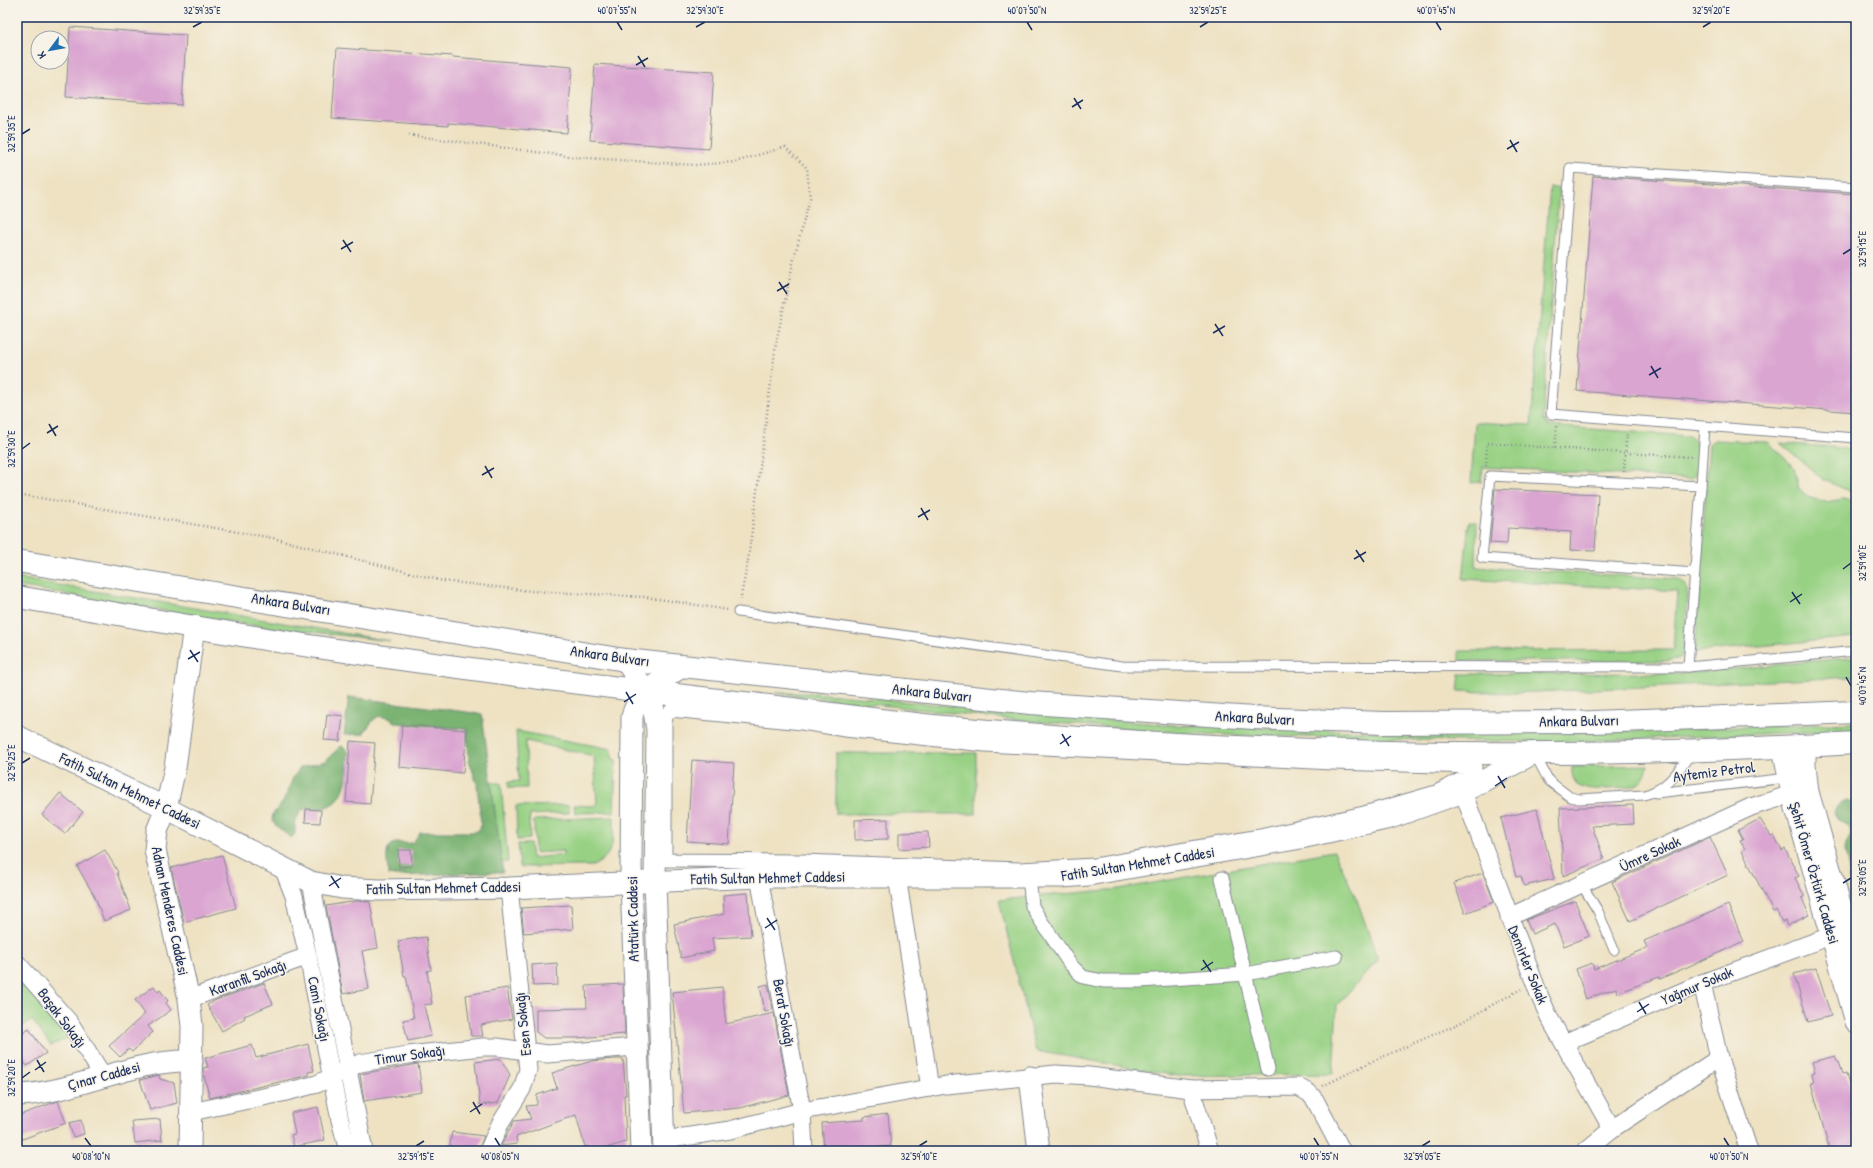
<svg xmlns="http://www.w3.org/2000/svg" width="1873" height="1168" font-family="'Patrick Hand',sans-serif">
  <style>
    .green { fill: #98d184; stroke: #5a8071 }
    .forest { fill: #7ab372; stroke: #4a7168 }
    .building { fill: #daa5d1 }
    .lines { fill: none; stroke-linecap: round; stroke-linejoin: round }
    .service-casing { stroke: #848890; stroke-width: 11 }
    .pedestrian-casing { stroke: #848890; stroke-width: 15 }
    .minor-casing { stroke: #848890; stroke-width: 19 }
    .tertiary-casing { stroke: #848890; stroke-width: 23 }
    .secondary-casing { stroke: #848890; stroke-width: 24 }
    .path { stroke: #848890; stroke-width: 2.5; stroke-dasharray: 1 3; stroke-linecap: butt }
    .service { stroke: #fff; stroke-width: 9 }
    .pedestrian { stroke: #fff; stroke-width: 13 }
    .minor { stroke: #fff; stroke-width: 17 }
    .tertiary { stroke: #fff; stroke-width: 21 }
    .secondary { stroke: #fff; stroke-width: 22 }
    .ticks { fill: none; stroke: #1b2f5e; stroke-width: 1.5 }
    .labels { text-anchor: middle; stroke-width: 3; stroke-linejoin: round; paint-order: stroke }
    .street-label { font-size: 15px; fill: #1b2f5e; stroke: #f7f3e8 }
    .neatline { fill: none; stroke: #1b2f5e; stroke-width: 1.5 }
    .ticks-label { font-size: 10px; text-anchor: middle; fill: #1b2f5e }
  </style>
  <rect width="100%" height="100%" fill="#f7f3e8"/>
  <filter id="ink" filterUnits="userSpaceOnUse"><feTurbulence type="fractalNoise" baseFrequency=".025" numOctaves="2"/><feDisplacementMap in="SourceGraphic" scale="8" xChannelSelector="R" yChannelSelector="G"/><feConvolveMatrix kernelMatrix="1 2 1 2 8 2 1 2 1" color-interpolation-filters="sRGB"/></filter>
  <filter id="wash" filterUnits="userSpaceOnUse"><feTurbulence type="fractalNoise" baseFrequency=".012" numOctaves="4" result="noise"/><feDisplacementMap in="SourceGraphic" scale="16" xChannelSelector="R" yChannelSelector="G"/><feGaussianBlur stdDeviation="0.9" result="paint"/><feColorMatrix in="noise" values="0 0 0 0 0 0 0 0 0 0 0 0 0 0 0 0 0 1.4 0 .05"/><feComposite in="paint" operator="in"/></filter>
  <g filter="url(#wash)">
    <rect width="100%" height="100%" fill="#eee2c3"/>
    <g class="green">
      <path d="M1550 187 1559 189 1543 417 1548 426 1689 436C1703 446 1698 459 1696 474L1690 479 1483 467 1481 482 1471 483 1475 422 1531 425Z"/>
      <path d="M1714 440 1768 442 1794 467 1799 489 1810 498 1826 502 1843 499 1856 502V637L1695 652 1709 444Z"/>
      <path d="M1780 443 1843 448 1852 453 1851 474H1856V494L1824 480Z"/>
      <path d="M1469 521 1477 522 1476 567 1679 579 1686 585 1688 597 1683 656 1677 659 1666 661H1459V651L1673 650 1677 591 1463 579Z"/>
      <path d="M17 578 390 641 242 624 17 586Z"/>
      <path d="M1856 657V677L1514 693 1458 691 1460 674 1691 673Z"/>
      <path d="M775 693H817L973 708 1171 725 1448 734 1599 732 1856 723V730L1561 742 1461 741 1227 735 1181 733 1015 720Z"/>
      <path d="M516 731 612 749V758L616 760 614 812 575 813 574 805 595 806 597 804 594 756 526 741 527 788H509L508 782 519 781Z"/>
      <rect x="836" y="753" width="140" height="61"/>
      <path d="M1648 765C1647 773 1644 780 1638 784 1629 789 1585 792 1577 785 1572 780 1572 773 1572 767Z"/>
      <path d="M491 783H501L508 862H501Z"/>
      <path d="M569 805V813L530 815 529 824 530 839 517 840 516 806Z"/>
      <path d="M614 817C614 838 615 855 593 866L520 867 518 844H530L532 858 563 855V851L535 853 534 822 535 820Z"/>
      <path d="M1334 851 1357 900 1378 960 1337 1005 1333 1074 1178 1076 1036 1051 999 900 1119 889Z"/>
      <path d="M17 974 71 1036 51 1046 32 1020 17 1030Z"/>
    </g>
    <g class="forest">
      <path d="M349 697 482 714 503 872 395 876 389 875C388 866 382 846 396 843 401 842 407 844 413 843L420 832H475L479 830 481 823 477 784 469 760 467 729 397 723 389 718 379 716 373 720 363 734 344 735Z"/>
      <path d="M341 746 345 748 348 752C347 774 349 801 323 808 316 810 308 808 301 810L295 823V834L291 838 276 826 272 820 273 814 283 802 293 778 300 768 325 761Z"/>
      <path d="M1848 800 1854 803 1856 802V897C1851 888 1850 880 1849 870 1847 856 1841 849 1850 836L1849 828 1838 819 1834 813C1836 806 1840 802 1848 800Z"/>
    </g>
    <g id="blocks">
      <g class="building">
        <path d="M70 27 186 35 182 105 66 97Z"/>
        <path d="M337 48 453 56V57L572 67 567 133 448 123V126L332 118Z"/>
        <path d="M595 64 714 72 709 149 590 140Z"/>
        <path d="M1593 176 1856 194V412L1577 391Z"/>
        <path d="M1495 489 1598 494 1595 551 1570 550 1571 532 1508 528 1507 544 1490 543Z"/>
        <path d="M327 714 343 716 340 741 324 740Z"/>
        <path d="M402 725 467 730 463 773 399 767Z"/>
        <path d="M350 741 375 743 370 804 346 802Z"/>
        <path d="M692 760 734 763 729 844 687 841Z"/>
        <path d="M60 793 83 812 65 834 42 815Z"/>
        <path d="M1633 805 1634 824 1592 826 1604 859 1563 876 1560 808Z"/>
        <path d="M306 809 321 810 320 823 305 822Z"/>
        <path d="M1537 809 1554 879 1524 886 1521 876 1516 877 1501 818Z"/>
        <path d="M888 819V839L855 840V820Z"/>
        <path d="M1760 819 1771 836 1774 835 1782 851 1785 849 1799 876 1795 878 1805 897 1802 898 1809 915 1787 926 1785 921 1782 922 1776 910 1773 912 1742 851 1745 849 1740 840 1743 839 1738 830Z"/>
        <path d="M928 832 929 847 899 849V833Z"/>
        <path d="M1710 837 1728 875 1630 921 1612 882Z"/>
        <path d="M105 850 118 872 117 873 131 910 104 921 95 897 77 866Z"/>
        <path d="M398 850H411L412 866 399 867Z"/>
        <path d="M222 855 236 908 184 922 171 868Z"/>
        <path d="M1483 873 1494 902 1465 913 1454 883Z"/>
        <path d="M748 893 751 936 712 938 714 951 681 958 674 924 724 914 723 895Z"/>
        <path d="M357 901 370 902 378 948 362 951 369 989 343 994 326 906Z"/>
        <path d="M1575 901 1589 936 1564 946 1555 924 1532 934 1526 920Z"/>
        <path d="M571 905 573 929 524 933 521 908Z"/>
        <path d="M1728 905 1744 942 1660 979 1659 977 1618 993 1616 988 1586 999 1576 969 1592 963 1594 969 1647 948 1644 941Z"/>
        <path d="M426 937 431 970 427 971 432 1004 424 1005 431 1036 408 1041 403 1020 414 1018 406 976H404L398 941Z"/>
        <path d="M557 963 558 985 533 986 532 965Z"/>
        <path d="M1816 968 1831 1016 1808 1022 1794 974Z"/>
        <path d="M264 983 273 1004 244 1016 245 1018 222 1031 207 1005 216 1000Z"/>
        <path d="M623 984 625 1034 578 1038H544L536 1032V1009L587 1008 586 986Z"/>
        <path d="M768 984 773 1010 765 1012 760 986Z"/>
        <path d="M154 986 158 992 160 990 168 1001 166 1003 171 1010 148 1026 153 1032 132 1052 129 1049 120 1057 109 1046 145 1014 135 1000Z"/>
        <path d="M722 987 726 1024 774 1013 789 1095 740 1108 684 1113 672 992Z"/>
        <path d="M507 988 512 1019 481 1025 483 1036H471L466 995Z"/>
        <path d="M29 1029 46 1053 27 1066 17 1051V1037Z"/>
        <path d="M308 1044 314 1071 308 1072 309 1075 210 1098 203 1073V1068L208 1067 205 1058 252 1045 256 1058Z"/>
        <path d="M1835 1056 1838 1062H1839L1843 1074 1846 1073 1851 1091 1854 1090 1856 1097V1151H1830L1811 1083 1814 1082 1812 1073 1815 1072 1812 1062Z"/>
        <path d="M501 1059 510 1075 498 1103 480 1105 475 1062Z"/>
        <path d="M614 1059H623L626 1095H624L626 1142 596 1151H589L587 1146 585 1147 576 1115 516 1137 517 1144 501 1146 514 1121 531 1119 526 1106 537 1105V1095L557 1088 552 1073 592 1061Z"/>
        <path d="M418 1064 422 1092 364 1101 360 1074Z"/>
        <path d="M159 1075 160 1079 174 1083 177 1103 150 1110 140 1080Z"/>
        <path d="M58 1101 66 1123 17 1141V1116Z"/>
        <path d="M318 1107 325 1140 294 1147 291 1135 295 1134 291 1113Z"/>
        <path d="M888 1114 891 1146 856 1149V1151H824L822 1123 864 1120V1117Z"/>
        <path d="M160 1119 162 1140 135 1143 132 1121Z"/>
        <path d="M81 1120 84 1134 73 1137 69 1123Z"/>
        <path d="M452 1132 484 1136 478 1151H449Z"/>
      </g>
    </g>
  </g>
  <g filter="url(#ink)">
    <use href="#blocks" fill-opacity="0" stroke="#848890" stroke-width="1"/>
    <g class="lines">
      <g class="service-casing">
        <g id="service">
          <path d="M1856 187 1570 168 1551 414 1856 438"/>
          <path d="M1701 486 1705 426"/>
          <path d="M1695 573 1482 558 1490 476 1701 486 1688 667 1856 651"/>
          <path d="M738 612 1122 666 1688 667"/>
          <path d="M1534 753 1549 781 1570 797 1579 799 1644 795C1668 789 1678 771 1692 752"/>
          <path d="M1656 793 1788 778"/>
          <path d="M1582 885 1598 911 1614 950"/>
        </g>
      </g>
      <g class="pedestrian-casing">
        <g id="pedestrian">
          <path d="M671 710 802 723 845 730 985 745 1332 763 1475 767V772L1436 792 1364 813 1260 836 1095 865 1020 869 802 861 665 860V722L667 715Z"/>
          <path d="M1029 877 1032 906 1039 918 1070 964 1083 977 1103 981H1140L1246 974 1336 957"/>
          <path d="M1222 878 1268 1069"/>
        </g>
      </g>
      <g class="minor-casing">
        <g id="minor">
          <path d="M1463 792 1540 997 1550 1019 1612 1129"/>
          <path d="M283 868 294 896 308 956 340 1120 348 1151"/>
          <path d="M897 876 930 1088"/>
          <path d="M759 877 802 1111 804 1151"/>
          <path d="M311 882 364 1151"/>
          <path d="M1509 917 1751 807 1792 794"/>
          <path d="M17 963 70 1023 103 1076"/>
          <path d="M1702 983 1719 1058 1749 1151"/>
          <path d="M189 999 308 956"/>
          <path d="M1564 1043 1702 983 1844 931"/>
          <path d="M1191 1089 1210 1151"/>
          <path d="M191 1112 282 1093 317 1084 360 1063 408 1055 483 1047H497L547 1054 636 1047"/>
          <path d="M664 1140 730 1130 802 1111 946 1085 1056 1074 1089 1076 1191 1089 1298 1087 1309 1093 1315 1100 1342 1151"/>
          <path d="M488 1151 500 1124 522 1089 528 1070 509 888"/>
          <path d="M1585 1151 1612 1129 1719 1058"/>
        </g>
      </g>
      <g class="tertiary-casing">
        <g id="tertiary">
          <path d="M625 660 646 692 653 705 657 730 655 880 664 1151"/>
          <path d="M17 736 166 808 311 882 342 888 379 890 509 888 759 877H1062L1088 875 1301 838 1390 818 1463 792 1534 753"/>
          <path d="M1805 746V766L1808 792 1856 960"/>
          <path d="M1783 747 1792 794 1856 1022"/>
          <path d="M1030 1077 1039 1151"/>
          <path d="M17 1095C77 1093 131 1059 192 1061"/>
          <path d="M190 1151 192 1026 189 999 155 850 157 831 166 808 175 768 194 626"/>
          <path d="M641 1151 631 881 632 717C637 692 664 679 683 666"/>
        </g>
      </g>
      <g class="secondary-casing">
        <g id="secondary">
          <path d="M17 561 625 660 1030 703 1254 718 1383 723 1592 722 1856 712"/>
          <path d="M17 597C115 613 212 631 310 646 457 668 605 687 752 704 820 712 888 722 955 728 1254 755 1557 761 1856 743"/>
        </g>
      </g>
      <g class="path">
        <path d="M409 135 574 157 695 165 735 162 785 147 807 168 810 198 795 254 776 343 748 561 740 601"/>
        <path d="M1555 448 1625 453 1627 432"/>
        <path d="M1486 466 1487 443 1555 448 1557 425"/>
        <path d="M1624 472 1625 453 1693 457"/>
        <path d="M17 494 273 538 443 581 532 591 646 597 728 610"/>
        <path d="M1323 1086 1373 1061 1460 1023 1521 989"/>
      </g>
      <use href="#service" class="service"/>
      <use href="#pedestrian" class="pedestrian"/>
      <use href="#minor" class="minor"/>
      <use href="#tertiary" class="tertiary"/>
      <use href="#secondary" class="secondary"/>
    </g>
  </g>
  <path class="ticks" d="M617 22 622 30M1027 22 1032 30M1436 22 1441 30M193 27 202 22M696 27 705 22M1200 27 1208 22M1703 27 1711 22M638 56 645 67M636 65 648 58M1074 98 1081 109M1072 107 1083 100M22 134 30 129M1510 140 1517 152M1507 149 1519 142M343 240 351 252M341 249 353 242M1843 254 1851 249M779 282 787 294M777 291 789 284M1215 324 1223 336M1213 333 1225 326M1651 366 1658 378M1649 375 1661 368M49 424 56 436M47 433 58 426M22 449 30 443M485 466 492 478M482 475 494 468M921 508 928 520M918 517 930 510M1356 550 1364 562M1354 559 1366 552M1843 569 1851 563M1792 592 1800 604M1790 602 1802 594M190 650 198 662M188 659 200 652M1846 677 1851 686M626 692 633 704M624 702 636 694M1062 734 1069 746M1060 744 1071 736M22 763 30 758M1498 776 1505 788M1495 786 1507 778M331 876 339 888M1843 883 1851 878M329 886 341 878M767 918 775 930M765 928 777 920M1203 960 1211 972M1201 970 1213 962M1639 1002 1646 1014M1637 1012 1649 1004M37 1060 44 1072M35 1070 46 1062M22 1078 30 1072M473 1102 480 1114M470 1112 482 1104M85 1138 91 1146M495 1138 500 1146M1314 1138 1319 1146M1724 1138 1729 1146M416 1146 424 1141M919 1146 927 1141M1422 1146 1430 1141"/>
  <g class="labels">
    <g class="street-label">
      <text transform="translate(291 604) rotate(9)" y="5">Ankara Bulvarı</text>
      <text transform="translate(610 656) rotate(8)" y="5">Ankara Bulvarı</text>
      <text transform="translate(932 693) rotate(6)" y="5">Ankara Bulvarı</text>
      <text transform="translate(1255 718) rotate(3)" y="5">Ankara Bulvarı</text>
      <text transform="translate(1579 721) rotate(-1)" y="5">Ankara Bulvarı</text>
      <text transform="translate(1714 772) rotate(-7)" y="5">Aytemiz Petrol</text>
      <text transform="translate(130 791) rotate(26)" y="5">Fatih Sultan Mehmet Caddesi</text>
      <text transform="translate(1650 854) rotate(-25)" y="5">Ümre Sokak</text>
      <text transform="translate(1138 864) rotate(-9)" y="5">Fatih Sultan Mehmet Caddesi</text>
      <text transform="translate(1814 873) rotate(74)" y="5">Şehit Ömer Öztürk Caddesi</text>
      <text transform="translate(768 878) rotate(-1)" y="5">Fatih Sultan Mehmet Caddesi</text>
      <text transform="translate(444 888) rotate(-1)" y="5">Fatih Sultan Mehmet Caddesi</text>
      <text transform="translate(170 911) rotate(78)" y="5">Adnan Menderes Caddesi</text>
      <text transform="translate(633 919) rotate(-91)" y="5">Atatürk Caddesi</text>
      <text transform="translate(1528 965) rotate(68)" y="5">Demirler Sokak</text>
      <text transform="translate(248 978) rotate(-20)" y="5">Karanfil Sokağı</text>
      <text transform="translate(1697 986) rotate(-23)" y="5">Yağmur Sokak</text>
      <text transform="translate(319 1009) rotate(79)" y="5">Cami Sokağı</text>
      <text transform="translate(784 1013) rotate(80)" y="5">Berat Sokağı</text>
      <text transform="translate(62 1018) rotate(53)" y="5">Başak Sokağı</text>
      <text transform="translate(523 1024) rotate(-96)" y="5">Esen Sokağı</text>
      <text transform="translate(410 1055) rotate(-8)" y="5">Timur Sokağı</text>
      <text transform="translate(104 1076) rotate(-15)" y="5">Çınar Caddesi</text>
    </g>
  </g>
  <rect width="1873" height="1168" fill="none" stroke="#f7f3e8" stroke-width="44"/>
  <g transform="translate(50 50) rotate(238)"><circle r="19" fill="#f7f3e8" stroke="#9fa5b1"/>
  <path d="M0-3L7 15L0 10L-7 15Z" fill="#1f6fb2"/>
  <text y="-6" font-size="11" font-weight="bold" text-anchor="middle" fill="#1b2f5e">K</text>
  </g>
  <rect x="22" y="22" width="1829" height="1124" class="neatline"/>
  <g class="ticks-label">
    <text x="202" y="14">32°59'35"E</text>
    <text x="617" y="14">40°07'55"N</text>
    <text x="705" y="14">32°59'30"E</text>
    <text x="1027" y="14">40°07'50"N</text>
    <text x="1208" y="14">32°59'25"E</text>
    <text x="1436" y="14">40°07'45"N</text>
    <text x="1711" y="14">32°59'20"E</text>
    <text transform="translate(11 134) rotate(-90)" y="4">32°59'35"E</text>
    <text transform="translate(1862 249) rotate(-90)" y="4">32°59'15"E</text>
    <text transform="translate(11 449) rotate(-90)" y="4">32°59'30"E</text>
    <text transform="translate(1862 563) rotate(-90)" y="4">32°59'10"E</text>
    <text transform="translate(1862 686) rotate(-90)" y="4">40°07'45"N</text>
    <text transform="translate(11 763) rotate(-90)" y="4">32°59'25"E</text>
    <text transform="translate(1862 878) rotate(-90)" y="4">32°59'05"E</text>
    <text transform="translate(11 1078) rotate(-90)" y="4">32°59'20"E</text>
    <text x="91" y="1160">40°08'10"N</text>
    <text x="416" y="1160">32°59'15"E</text>
    <text x="500" y="1160">40°08'05"N</text>
    <text x="919" y="1160">32°59'10"E</text>
    <text x="1319" y="1160">40°07'55"N</text>
    <text x="1422" y="1160">32°59'05"E</text>
    <text x="1729" y="1160">40°07'50"N</text>
  </g>
</svg>
